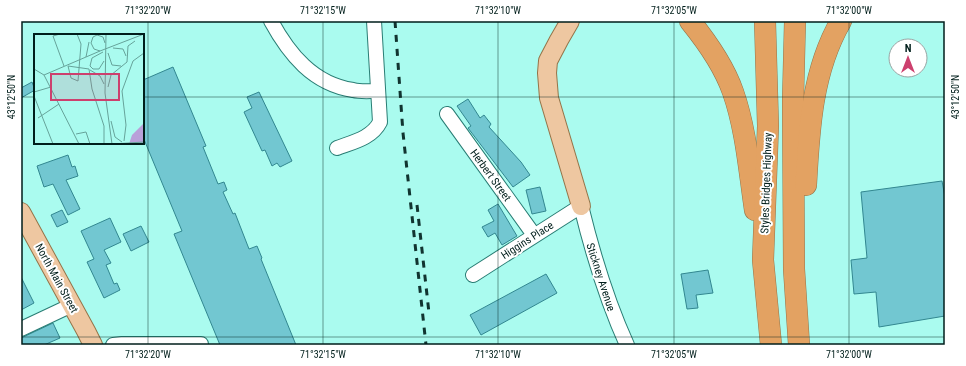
<svg xmlns="http://www.w3.org/2000/svg" width="966" height="366" font-family="'Roboto Condensed',sans-serif">
  <style>
    .building { fill: #72c7d1; stroke: #328790 }
    .lines { fill: none; stroke-linecap: round; stroke-linejoin: round }
    .minor-casing { stroke: #297d74; stroke-width: 16 }
    .major-casing { stroke: #947449; stroke-width: 20 }
    .highway-casing { stroke: #947449; stroke-width: 22 }
    .minor { stroke: #fff; stroke-width: 14 }
    .major { stroke: #eec7a1; stroke-width: 18 }
    .highway { stroke: #e3a262; stroke-width: 21 }
    .rail { stroke: #113430; stroke-width: 3; stroke-dasharray: 7 7; stroke-linecap: butt }
    .ticks { fill: none; stroke: #001e1b; stroke-width: 1; stroke-opacity: 0.45 }
    .labels { text-anchor: middle; stroke-width: 4; stroke-linejoin: round; paint-order: stroke }
    .street-label { font-size: 11px; fill: #001e1b; stroke: #fff }
    .inset-road { fill: none; stroke: #66a39a; stroke-width: 1 }
    .view { fill: #cd406e; fill-opacity: 0.15; stroke: #cd406e; stroke-width: 2 }
    .inset-edge { fill: none; stroke: #001e1b; stroke-width: 2 }
    .neatline { fill: none; stroke: #001e1b; stroke-width: 1.5 }
    .ticks-label { font-size: 10px; text-anchor: middle; fill: #001e1b }
  </style>
  <rect width="100%" height="100%" fill="#aafbef"/>
  <g class="building">
    <path d="M173 67 206 146 203 147 218 184 224 182 227 190 223 192 233 214 235 213 249 249 257 246 262 258 261 259 296 345H220L174 234 182 231 143 137V80Z"/>
    <path d="M32 82 35 90 21 98V88Z"/>
    <path d="M259 92 292 161 280 167 277 163 272 166 265 150 262 151 244 112 252 108 247 97Z"/>
    <path d="M468 99 480 118 484 115 491 124 489 127 521 162 530 175 513 187 468 128 471 126 457 106Z"/>
    <path d="M68 155 72 167 75 166 78 176 66 180 80 209 68 215 53 184 44 187 37 166Z"/>
    <path d="M942 181 945 197V316L879 327 876 292 854 294 851 260 867 258 861 192Z"/>
    <path d="M540 187 546 211 532 214 526 190Z"/>
    <path d="M498 204 517 236 502 245 495 233 488 237 482 227 494 221 488 210Z"/>
    <path d="M62 210 68 222 57 227 51 215Z"/>
    <path d="M110 218 121 242 104 250 111 263 106 265 114 284 117 283 120 290 104 298 87 262 94 259 81 231Z"/>
    <path d="M141 226 149 242 131 251 123 234Z"/>
    <path d="M708 270 713 293 696 295 698 308 687 309 681 274Z"/>
    <path d="M546 274 557 293 481 335 470 315Z"/>
    <path d="M21 277 34 303 21 310Z"/>
    <path d="M53 323 60 338 44 345H21V338Z"/>
  </g>
  <g class="lines">
    <g class="minor-casing">
      <g id="minor">
        <path d="M271 21C289 54 313 84 353 90 361 92 369 91 377 91"/>
        <path d="M447 114 534 235"/>
        <path d="M337 148C353 142 372 138 380 122L374 21"/>
        <path d="M473 275 581 206C593 255 606 299 627 345"/>
        <path d="M21 329 72 305"/>
        <path d="M113 345 122 344H201"/>
      </g>
    </g>
    <g class="major-casing">
      <g id="major">
        <path d="M570 21 559 40 548 61 547 73 549 98 581 206"/>
        <path d="M21 212 86 331 93 345"/>
      </g>
    </g>
    <g class="highway-casing">
      <g id="highway">
        <path d="M690 21C707 42 724 66 733 92 746 129 749 170 755 210"/>
        <path d="M765 21 768 126 763 260 771 345"/>
        <path d="M795 21 793 100 794 269 799 345"/>
        <path d="M806 185C809 129 812 71 841 21"/>
      </g>
    </g>
    <use href="#minor" class="minor"/>
    <use href="#major" class="major"/>
    <use href="#highway" class="highway"/>
    <g class="rail">
      <path d="M395 21 403 133 426 345"/>
      <path d="M417 205 429 313"/>
    </g>
  </g>
  <path class="ticks" d="M148 21V345M323 21V345M498 21V345M674 21V345M849 21V345M21 97H35M143 97H945M21 337H945"/>
  <g class="labels">
    <g class="street-label">
      <text transform="translate(491 175) rotate(54)" y="4">Herbert Street</text>
      <text transform="translate(766 183) rotate(-88)" y="4">Styles Bridges Highway</text>
      <text transform="translate(527 240) rotate(-33)" y="4">Higgins Place</text>
      <text transform="translate(601 277) rotate(72)" y="4">Stickney Avenue</text>
      <text transform="translate(57 278) rotate(61)" y="4">North Main Street</text>
    </g>
  </g>
  <g transform="translate(34 34)">
    <rect width="110" height="110" fill="#aafbef"/>
    <path d="M110 89V109L95 110 98 101Z" fill="#b9a0d9"/>
    <path class="inset-road" d="M26 0 19 2 30 32M72 0 71 59 78 110M71 9 69 3 63 1 59 3 57 9 60 15 66 17 110 0M79 14 89 15 92 22M69 18 58 24 56 32 59 35H65L70 27M74 19 78 31 87 32M52 23 55 8M34 32 37 44 44 47 47 10 43 0M34 32 55 35 58 55M0 35 10 41 45 110M56 36 66 42 70 50M10 41 66 17M74 53 77 41 93 28 94 12 101 7M58 55 70 92V110M0 58 17 53M0 62 19 110M4 84 25 70M77 87 81 103 88 108M42 100 52 98 56 110M90 107 92 91 88 57 99 27 110 19M78 110 110 108"/>
    <path class="view" d="M17 40H85V66H17Z"/>
    <rect width="110" height="110" class="inset-edge"/>
  </g>
  <rect width="966" height="366" fill="none" stroke="#ffffff" stroke-width="44"/>
  <g transform="translate(908 58)"><circle r="19" fill="#ffffff" stroke="#99a5a4"/>
  <path d="M0-3L7 15L0 10L-7 15Z" fill="#cd406e"/>
  <text y="-6" font-size="11" font-weight="bold" text-anchor="middle" fill="#001e1b">N</text>
  </g>
  <rect x="22" y="22" width="922" height="322" class="neatline"/>
  <g class="ticks-label">
    <text x="148" y="14">71°32'20"W</text>
    <text x="323" y="14">71°32'15"W</text>
    <text x="498" y="14">71°32'10"W</text>
    <text x="674" y="14">71°32'05"W</text>
    <text x="849" y="14">71°32'00"W</text>
    <text transform="translate(11 97) rotate(-90)" y="4">43°12'50"N</text>
    <text transform="translate(955 97) rotate(-90)" y="4">43°12'50"N</text>
    <text x="148" y="358">71°32'20"W</text>
    <text x="323" y="358">71°32'15"W</text>
    <text x="498" y="358">71°32'10"W</text>
    <text x="674" y="358">71°32'05"W</text>
    <text x="849" y="358">71°32'00"W</text>
  </g>
</svg>
